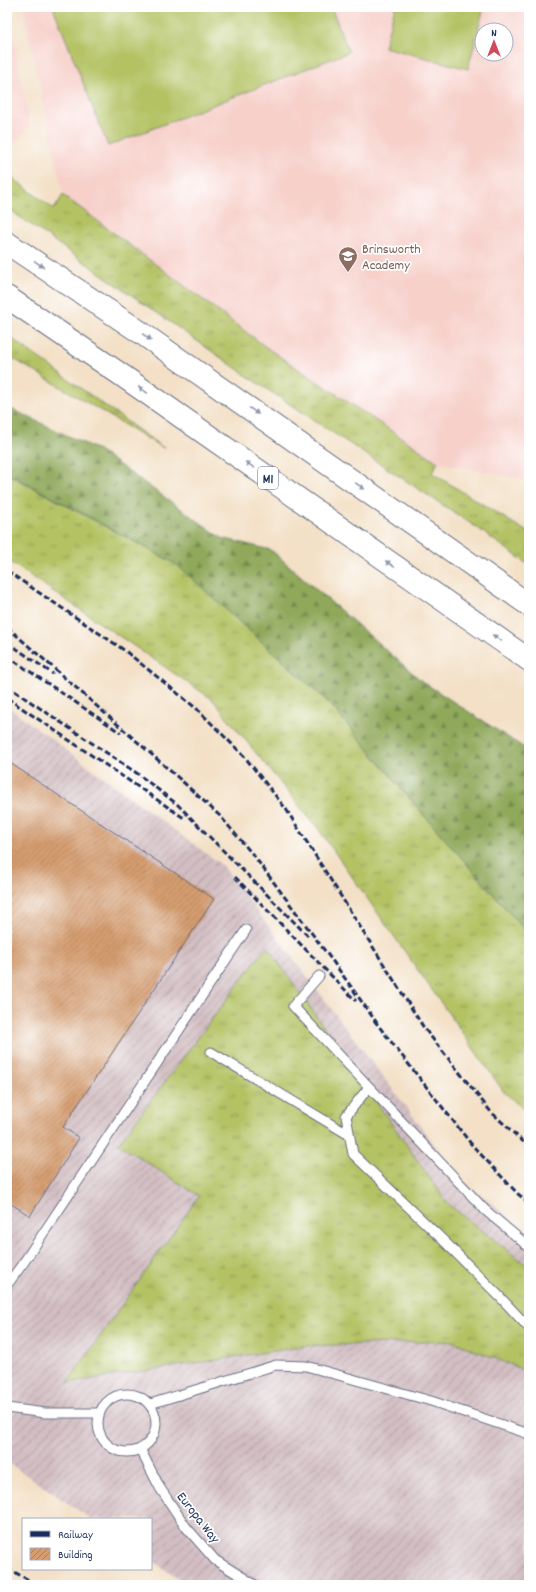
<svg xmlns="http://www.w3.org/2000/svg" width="536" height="1592" font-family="Dekko,sans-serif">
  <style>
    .built { fill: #f7d0ca; fill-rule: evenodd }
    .industrial { fill: url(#industrial-furrows) }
    .grass { fill: url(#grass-tufts); stroke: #687861 }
    .forest { fill: url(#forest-firs); stroke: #556c5c }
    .pitch { fill: #b4c264; stroke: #687861 }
    .building { fill: url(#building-hatch) }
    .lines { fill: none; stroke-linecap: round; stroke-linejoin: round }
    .service-casing { stroke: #676d82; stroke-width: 11 }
    .motorway-casing { stroke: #676d82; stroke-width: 24 }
    .service { stroke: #fff; stroke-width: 9 }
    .motorway { stroke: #fff; stroke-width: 22 }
    .rail { stroke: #1b2f5e; stroke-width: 3; stroke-dasharray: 6 3; stroke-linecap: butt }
    .oneway { fill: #8d97ae }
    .labels { text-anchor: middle; stroke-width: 3.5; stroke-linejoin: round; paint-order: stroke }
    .shield { fill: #fff; stroke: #5f6d8e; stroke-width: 1 }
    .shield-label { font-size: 13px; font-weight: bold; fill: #1b2f5e }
    .education-label { font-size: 14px; fill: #785e54; stroke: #fff; text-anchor: start }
    .street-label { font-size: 14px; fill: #1b2f5e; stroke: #fff }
  </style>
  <defs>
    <pattern id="industrial-furrows" width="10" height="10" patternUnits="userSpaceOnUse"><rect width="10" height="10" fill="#d2bec2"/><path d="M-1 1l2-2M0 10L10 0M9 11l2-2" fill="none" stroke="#aa9ba1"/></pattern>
    <pattern id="grass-tufts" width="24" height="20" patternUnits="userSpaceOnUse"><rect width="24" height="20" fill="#b4c264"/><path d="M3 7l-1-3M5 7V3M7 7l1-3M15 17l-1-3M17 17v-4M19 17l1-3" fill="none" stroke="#929e56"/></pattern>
    <pattern id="forest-firs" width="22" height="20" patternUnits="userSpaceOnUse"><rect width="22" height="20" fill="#8fa85a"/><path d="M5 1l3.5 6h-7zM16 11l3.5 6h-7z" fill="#74894e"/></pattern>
    <pattern id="building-hatch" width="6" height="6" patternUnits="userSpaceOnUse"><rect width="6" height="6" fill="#d59d6f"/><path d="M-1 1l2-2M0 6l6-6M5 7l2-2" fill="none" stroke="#ac805e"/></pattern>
  </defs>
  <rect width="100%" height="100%" fill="#fff"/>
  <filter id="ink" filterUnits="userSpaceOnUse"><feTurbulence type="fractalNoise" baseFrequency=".025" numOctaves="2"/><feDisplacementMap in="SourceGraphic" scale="8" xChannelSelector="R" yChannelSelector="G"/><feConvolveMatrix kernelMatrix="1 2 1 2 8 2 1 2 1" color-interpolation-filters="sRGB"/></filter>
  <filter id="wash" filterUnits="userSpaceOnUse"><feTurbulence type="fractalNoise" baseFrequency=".012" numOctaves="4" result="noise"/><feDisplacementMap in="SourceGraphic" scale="16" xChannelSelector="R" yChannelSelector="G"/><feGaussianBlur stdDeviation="0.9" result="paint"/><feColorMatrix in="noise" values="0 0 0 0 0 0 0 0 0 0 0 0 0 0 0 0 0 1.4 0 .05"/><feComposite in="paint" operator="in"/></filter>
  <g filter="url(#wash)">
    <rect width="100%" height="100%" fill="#f3e0c6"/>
    <g class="built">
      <path d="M7 7 30 125 7 152Z"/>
      <path d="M23 7H529V481L438 462 270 350 63 195ZM482 30H506V54H482Z"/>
    </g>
    <path class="industrial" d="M7 706 223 866 460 1178 529 1234V1585H187L151 1560V1519H91L7 1462Z"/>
    <g class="grass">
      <path d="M7 174 54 209 63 195 270 350 438 462 432 473 529 533V565L476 527 250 378 7 208Z"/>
      <path d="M7 335 165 449 7 355Z"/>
      <path d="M7 474 176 564 329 703 417 807 529 935V1114L504 1092 319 830 212 699 7 560Z"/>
      <path d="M267 946 448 1204 529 1267V1372L452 1341 306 1346 67 1383 199 1196 118 1144Z"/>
    </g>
    <path class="forest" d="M7 407 98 450 222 538 271 550 423 682 529 751V935L417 807 329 703 176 564 7 473Z"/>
    <g class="pitch">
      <path d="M53 7H331L349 52 108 146Z"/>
      <path d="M395 7H484L468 69 384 47Z"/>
    </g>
    <g id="blocks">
      <path class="building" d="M7 761 214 899 63 1127 79 1138 30 1216 7 1201Z"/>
    </g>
  </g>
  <g filter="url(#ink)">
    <use href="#blocks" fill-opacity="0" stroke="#676d82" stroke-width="1"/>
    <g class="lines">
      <g class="service-casing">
        <g id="service">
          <path d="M319 976 293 1006 485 1210 529 1247"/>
          <path d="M211 1052 349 1135"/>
          <path d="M369 1087 346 1116 353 1154 445 1242 500 1297 529 1328"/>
          <path d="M7 1285 24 1262 246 930"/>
          <circle cx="127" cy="1423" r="29"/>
          <path d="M150 1404 276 1365 306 1366 431 1401 529 1434"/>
          <path d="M7 1408 45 1413H99"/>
          <path d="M140 1449 160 1488 186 1527 215 1560 255 1585"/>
        </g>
      </g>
      <g class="motorway-casing">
        <g id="motorway">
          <path d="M7 243 140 332 529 605"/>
          <path d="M7 297 120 374 529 660"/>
        </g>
      </g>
      <use href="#service" class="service"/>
      <use href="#motorway" class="motorway"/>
      <g class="rail">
        <path d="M7 571 124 650 197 709 244 756 286 809 424 1028 491 1112 529 1147"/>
        <path d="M7 627 183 782 220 816 254 856 334 963 377 1023"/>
        <path d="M7 642 53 674"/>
        <path d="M7 656 121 733"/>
        <path d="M7 686 138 774 178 805 309 937"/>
        <path d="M7 698 184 818"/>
        <path d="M235 877 356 1001"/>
        <path d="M374 1020 472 1145 518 1194 529 1203"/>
        <path d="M7 1568 38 1585"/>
      </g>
    </g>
    <defs><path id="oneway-solid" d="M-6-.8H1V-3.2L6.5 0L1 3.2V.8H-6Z"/></defs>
    <g class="oneway">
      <use href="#oneway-solid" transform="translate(39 264) rotate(34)"/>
      <use href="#oneway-solid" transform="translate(147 337) rotate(35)"/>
      <use href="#oneway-solid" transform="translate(143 390) rotate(-145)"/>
      <use href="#oneway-solid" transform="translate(254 411) rotate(35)"/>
      <use href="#oneway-solid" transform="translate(250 465) rotate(-145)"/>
      <use href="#oneway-solid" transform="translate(360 486) rotate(35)"/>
      <use href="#oneway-solid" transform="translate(390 564) rotate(-145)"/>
      <use href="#oneway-solid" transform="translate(497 638) rotate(-145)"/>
    </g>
  </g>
  <defs>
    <g id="school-pin" transform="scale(1)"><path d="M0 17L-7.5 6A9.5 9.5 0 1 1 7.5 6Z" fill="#8d6e63" stroke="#fff"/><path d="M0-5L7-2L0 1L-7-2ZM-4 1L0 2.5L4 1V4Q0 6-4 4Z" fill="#fff"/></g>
  </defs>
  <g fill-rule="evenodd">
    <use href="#school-pin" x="348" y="256"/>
  </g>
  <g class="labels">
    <rect class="shield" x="258" y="467" width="20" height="22" rx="3"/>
    <g class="shield-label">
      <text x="268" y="483">M1</text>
    </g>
    <g class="education-label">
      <text x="362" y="253">Brinsworth<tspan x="362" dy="16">Academy</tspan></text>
    </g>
    <g class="street-label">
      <text transform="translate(199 1517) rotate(52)" y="5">Europa Way</text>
    </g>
  </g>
  <rect width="536" height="1592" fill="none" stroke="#fff" stroke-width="24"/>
  <rect x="22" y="1518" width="130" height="52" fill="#ffffff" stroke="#a4acbf"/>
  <rect x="30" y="1531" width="20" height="6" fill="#1b2f5e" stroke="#a4acbf"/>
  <text x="58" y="1538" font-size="12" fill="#1b2f5e">Railway</text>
  <rect x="30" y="1548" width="20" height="12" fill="url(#building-hatch)" stroke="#a4acbf"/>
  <text x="58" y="1558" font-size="12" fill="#1b2f5e">Building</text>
  <g transform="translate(494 42)"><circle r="19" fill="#ffffff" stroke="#a4acbf"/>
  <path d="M0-3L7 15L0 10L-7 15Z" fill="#d1495b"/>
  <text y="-6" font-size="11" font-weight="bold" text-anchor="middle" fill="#1b2f5e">N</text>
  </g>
</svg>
